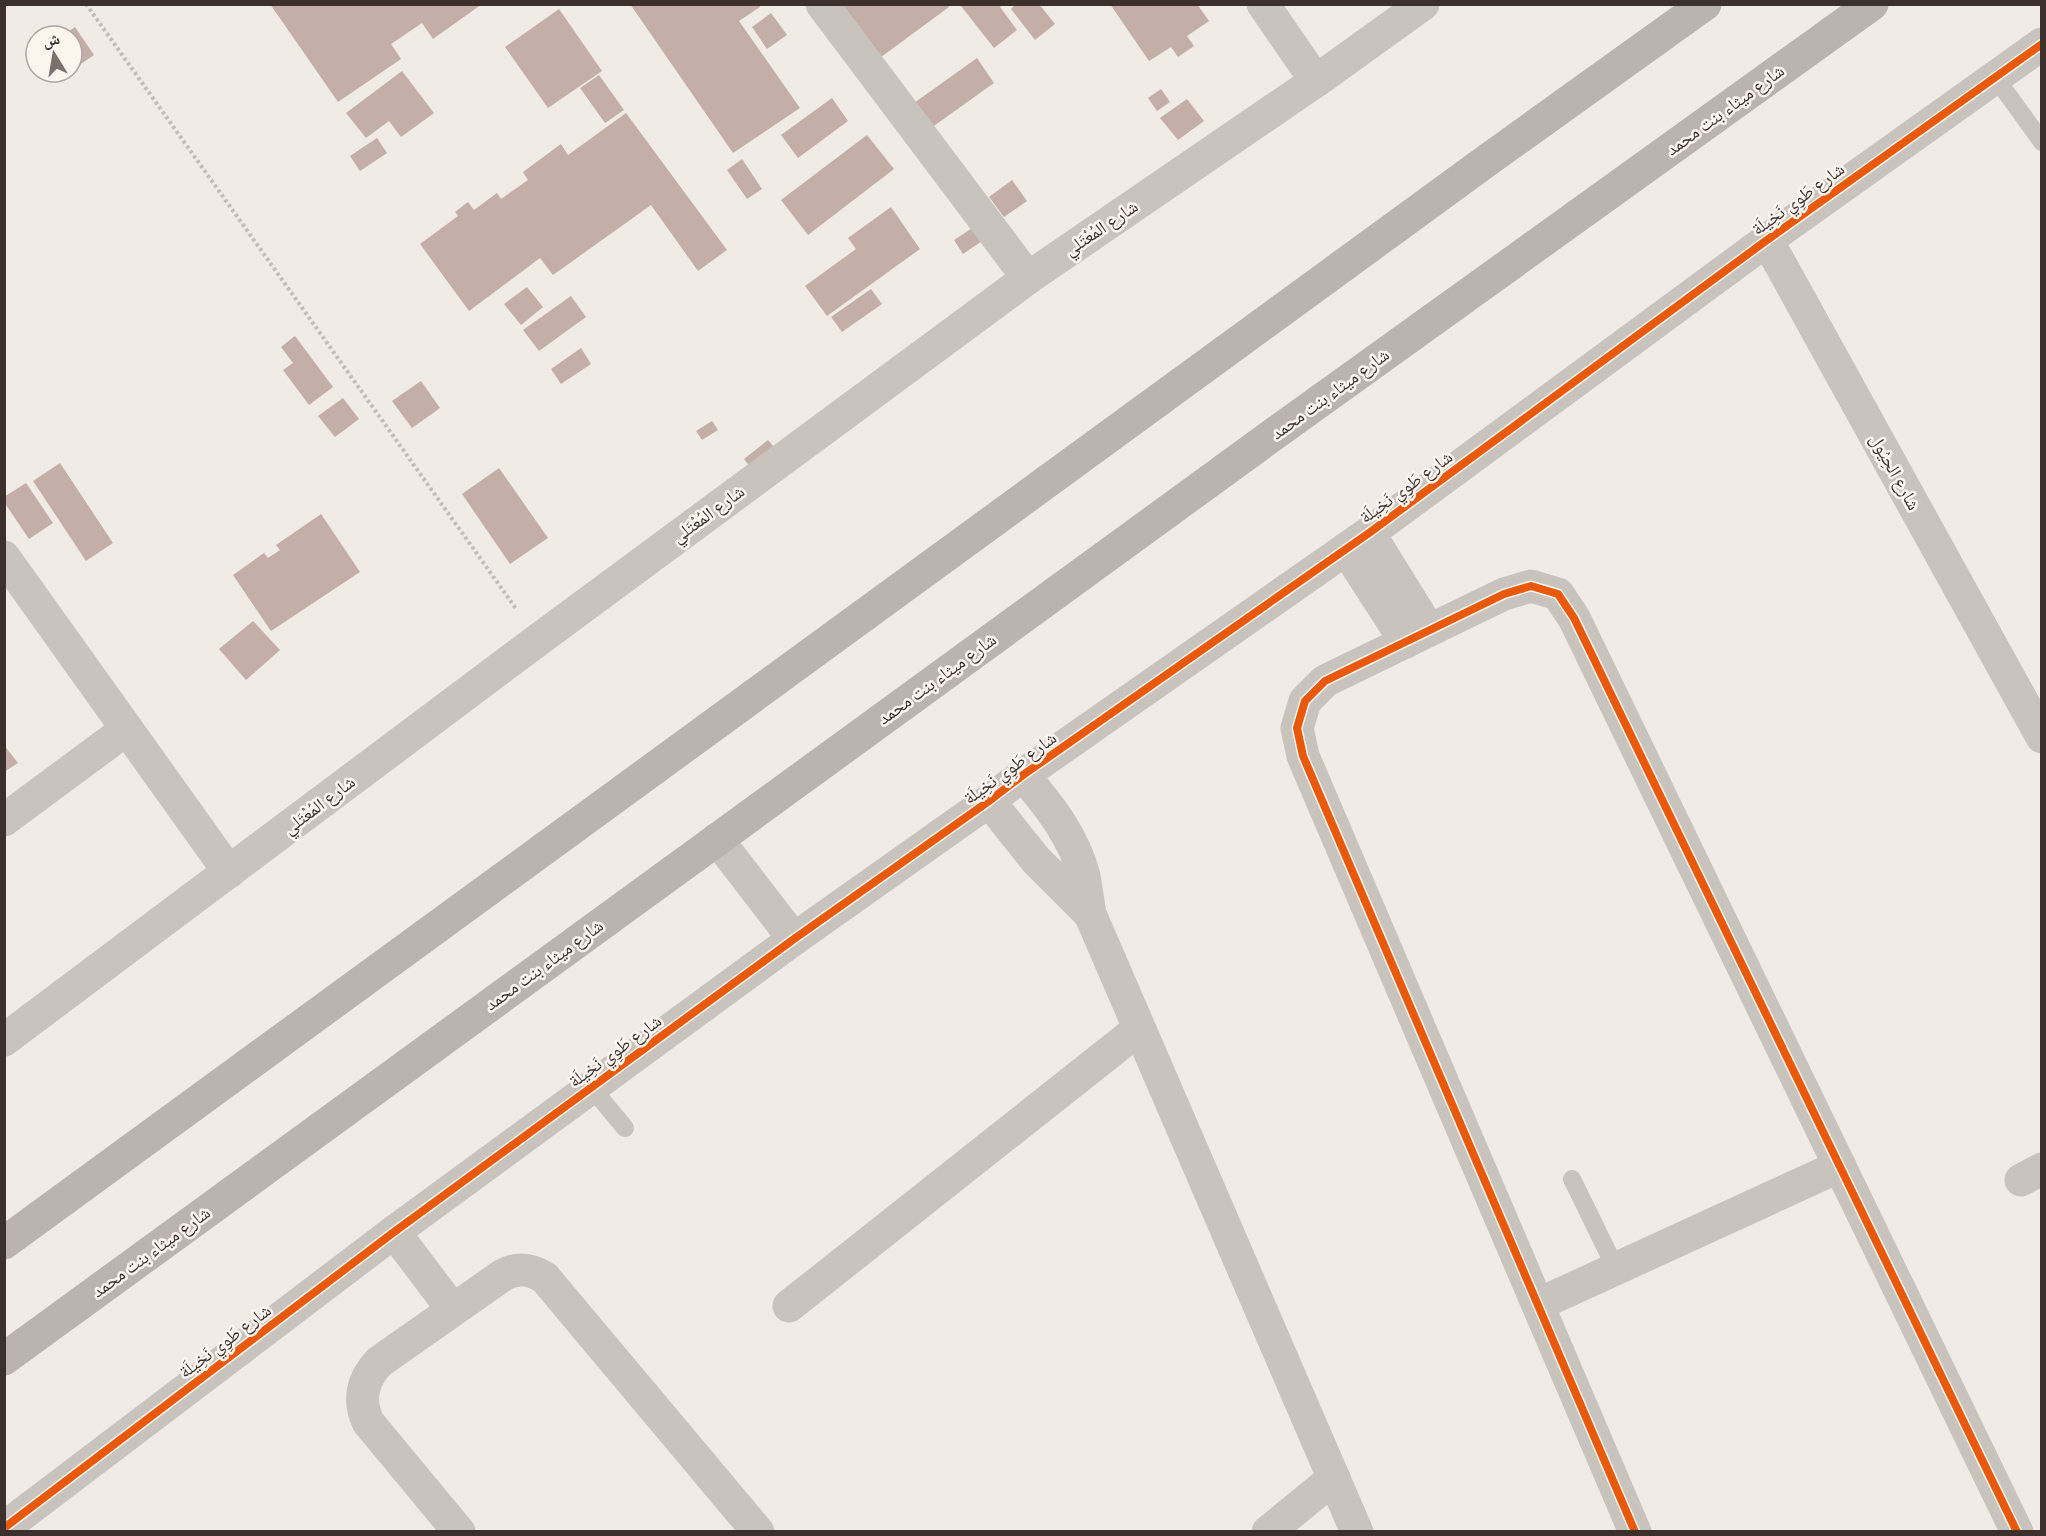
<svg xmlns="http://www.w3.org/2000/svg" width="2046" height="1536" font-family="Cabin,'Noto Naskh Arabic',sans-serif">
  <style>
    .building { fill: #c3afa7 }
    .lines { fill: none; stroke-linecap: round; stroke-linejoin: round }
    .path { stroke: #c2bbb6; stroke-width: 4; stroke-dasharray: 3 3; stroke-linecap: butt }
    .lane { stroke: #c9c3be; stroke-width: 18 }
    .street { stroke: #c9c3be; stroke-width: 33 }
    .secondary { stroke: #bab3ae; stroke-width: 33 }
    .cycleway-casing { stroke: #fbf5ee; stroke-width: 11 }
    .cycleway { stroke: #e8590c; stroke-width: 8 }
    .labels { text-anchor: middle; stroke-width: 5; stroke-linejoin: round; paint-order: stroke }
    .street-label { font-size: 18px; fill: #3b302b; stroke: #fbf5ee }
  </style>
  <rect width="100%" height="100%" fill="#f0ebe5"/>
  <g class="building">
    <path d="M270 4H482L433 39 422 23 391 44 401 59 338 102Z"/>
    <path d="M630 4H759L760 7 739 21 800 108 733 153Z"/>
    <path d="M837 4H947L949 7 877 60Z"/>
    <path d="M962 4H1004L1000 7 1017 30 994 48 961 6Z"/>
    <path d="M1016 4H1039L1055 24 1035 40 1011 9Z"/>
    <path d="M1110 4H1197L1209 21 1187 36 1194 46 1178 57 1171 47 1149 61Z"/>
    <path d="M559 9 602 71 548 108 505 47Z"/>
    <path d="M771 13 787 35 767 49 752 27Z"/>
    <path d="M75 27 94 55 72 70V36H62Z"/>
    <path d="M977 58 994 83 924 133 907 108Z"/>
    <path d="M402 71 434 113 401 137 389 121 366 138 346 113Z"/>
    <path d="M599 75 624 110 605 123 580 88Z"/>
    <path d="M1161 89 1170 102 1157 111 1148 98Z"/>
    <path d="M832 98 848 121 798 158 781 135Z"/>
    <path d="M1187 99 1204 121 1178 140 1160 118Z"/>
    <path d="M626 113 727 250 698 271 651 205 553 275 540 258 469 311 420 244 458 216 455 212 468 202 474 210 497 193 501 199 528 180 523 172 561 144 568 155Z"/>
    <path d="M867 135 894 169 808 235 781 200Z"/>
    <path d="M377 138 387 153 360 171 350 156Z"/>
    <path d="M742 159 762 189 747 199 727 170Z"/>
    <path d="M1012 180 1027 201 1004 217 989 197Z"/>
    <path d="M891 207 920 249 827 316 805 286 856 249 848 238Z"/>
    <path d="M980 223 988 237 963 254 954 240Z"/>
    <path d="M527 287 543 307 521 325 504 304Z"/>
    <path d="M871 289 882 304 842 332 831 317Z"/>
    <path d="M571 296 586 317 539 351 523 330Z"/>
    <path d="M295 336 333 387 309 405 283 370 293 363 281 347Z"/>
    <path d="M581 348 591 364 561 384 551 369Z"/>
    <path d="M421 381 440 408 412 428 392 401Z"/>
    <path d="M343 398 359 419 335 437 318 416Z"/>
    <path d="M712 421 718 430 702 440 696 431Z"/>
    <path d="M768 440 781 455 756 474 744 459Z"/>
    <path d="M60 463 113 543 86 561 33 481Z"/>
    <path d="M499 468 548 538 510 564 462 494Z"/>
    <path d="M26 483 53 523 29 539 4 502V497Z"/>
    <path d="M321 514 360 572 271 631 233 575 264 553 268 558 280 550 276 545Z"/>
    <path d="M253 621 280 650 246 680 219 649Z"/>
    <path d="M4 745 18 763 4 772Z"/>
  </g>
  <g class="lines">
    <path class="path" d="M86 4 517 610"/>
    <g class="lane">
      <path d="M1995 77 2042 142"/>
      <path d="M591 1087 625 1128"/>
      <path d="M1572 1179 1616 1269"/>
    </g>
    <g class="street">
      <path d="M822 4 1028 278"/>
      <path d="M1263 4 1316 81"/>
      <path d="M1767 240 2042 737"/>
      <path d="M1369 533 1429 630"/>
      <path d="M1346 549 1406 642"/>
      <path d="M4 557 229 872"/>
      <path d="M1023 775C1049 805 1074 837 1084 876 1086 889 1088 901 1090 914L1357 1532"/>
      <path d="M989 801 1036 860 1090 914"/>
      <path d="M4 820 127 729"/>
      <path d="M717 839 794 939"/>
      <path d="M4 1040 538 640 1028 278 1316 81 1423 4"/>
      <path d="M2021 1180 2042 1169"/>
      <path d="M394 1232 453 1310"/>
      <path d="M1539 1304 1840 1166"/>
      <path d="M789 1306 1139 1029"/>
      <path d="M4 1528 394 1232 794 939 989 801 1023 775 1369 533 1767 240 2042 44"/>
      <path d="M459 1532 368 1422C358 1400 362 1380 379 1362L503 1275C518 1267 531 1269 545 1278L758 1532"/>
      <path d="M1268 1532 1334 1478"/>
      <path d="M1635 1532 1303 756 1297 728 1305 701 1325 681 1504 594 1531 586 1558 594 1574 618 2017 1532"/>
    </g>
    <g class="secondary">
      <path d="M4 1243 1489 159 1705 4"/>
      <path d="M4 1359C626 905 1246 451 1872 4"/>
    </g>
    <g class="cycleway-casing">
      <g id="cycleway">
        <path d="M4 1528 394 1232 794 939 989 801 1023 775 1369 533 1767 240 2042 44"/>
        <path d="M1635 1532 1303 756 1297 728 1305 701 1325 681 1504 594 1531 586 1558 594 1574 618 2017 1532"/>
      </g>
    </g>
    <use href="#cycleway" class="cycleway"/>
  </g>
  <g class="labels">
    <g class="street-label">
      <text transform="translate(1725 110) rotate(-36)" y="6">شارع ميثاء بنت محمد</text>
      <text transform="translate(1798 199) rotate(-36)" y="6">شارع طَوِي نَخِيلَة</text>
      <text transform="translate(1101 228) rotate(-34)" y="6">شارع المُعْتَلي</text>
      <text transform="translate(1330 394) rotate(-36)" y="6">شارع ميثاء بنت محمد</text>
      <text transform="translate(1895 472) rotate(61)" y="6">شارع الحِيُول</text>
      <text transform="translate(1406 487) rotate(-36)" y="6">شارع طَوِي نَخِيلَة</text>
      <text transform="translate(708 514) rotate(-36)" y="6">شارع المُعْتَلي</text>
      <text transform="translate(937 679) rotate(-36)" y="6">شارع ميثاء بنت محمد</text>
      <text transform="translate(1010 768) rotate(-36)" y="6">شارع طَوِي نَخِيلَة</text>
      <text transform="translate(319 805) rotate(-37)" y="6">شارع المُعْتَلي</text>
      <text transform="translate(544 965) rotate(-36)" y="6">شارع ميثاء بنت محمد</text>
      <text transform="translate(615 1051) rotate(-36)" y="6">شارع طَوِي نَخِيلَة</text>
      <text transform="translate(151 1252) rotate(-36)" y="6">شارع ميثاء بنت محمد</text>
      <text transform="translate(225 1341) rotate(-37)" y="6">شارع طَوِي نَخِيلَة</text>
    </g>
  </g>
  <rect width="2046" height="1536" fill="none" stroke="#3b302b" stroke-width="12"/>
  <g transform="translate(54 54) rotate(349)"><circle r="28" fill="#fbf5ee" stroke="#aea6a0" stroke-width="1.5"/>
  <path d="M0-4.5L10 22L0 15L-10 22Z" fill="#7a716c"/>
  <text y="-9" font-size="16" font-weight="bold" text-anchor="middle" fill="#3b302b">ش</text>
  </g>
</svg>
